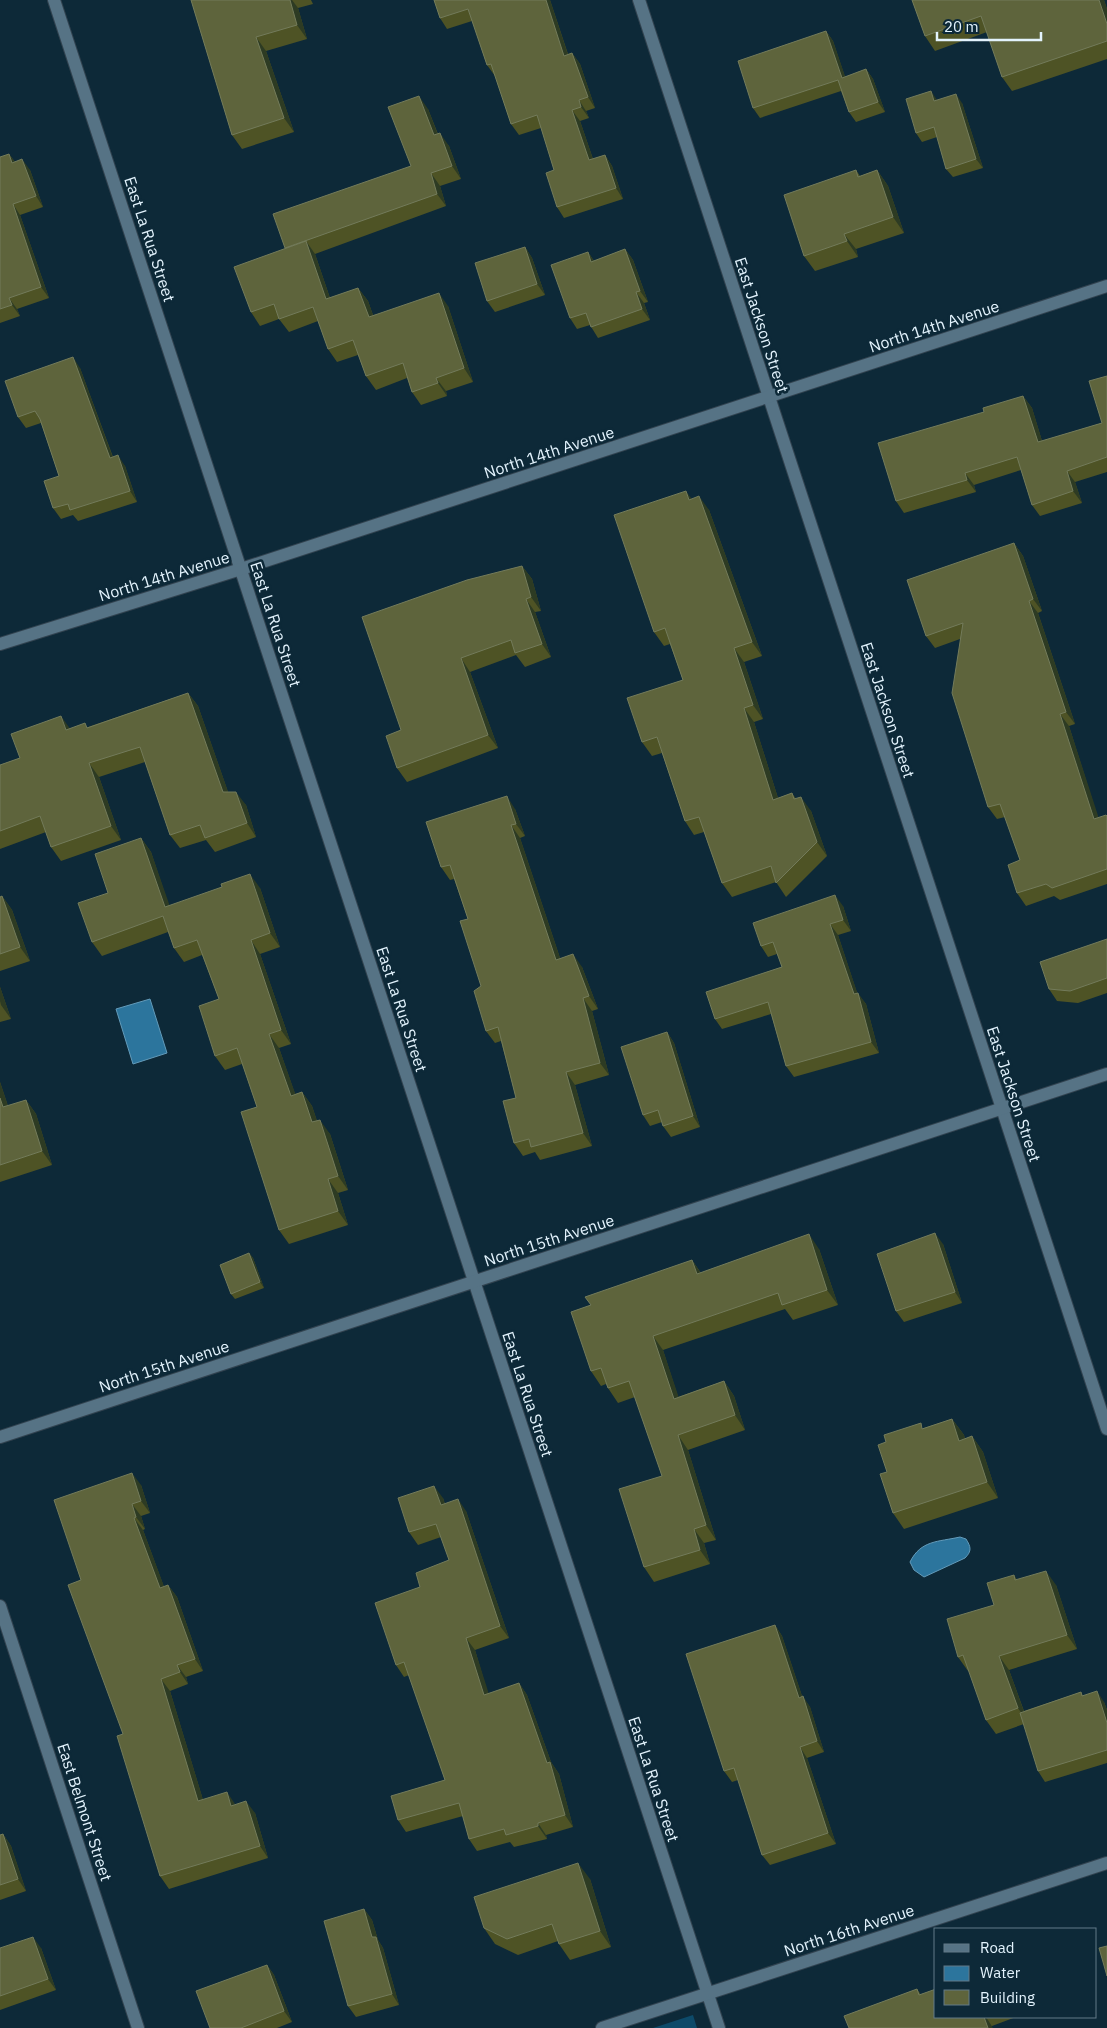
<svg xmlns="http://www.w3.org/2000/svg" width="1107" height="2028" font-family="'IBM Plex Sans',sans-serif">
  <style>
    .green { fill: #0d4a69 }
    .water { fill: #2c759d; stroke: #639bba }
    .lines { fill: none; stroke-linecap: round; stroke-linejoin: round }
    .minor-casing { stroke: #324350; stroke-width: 14 }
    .tertiary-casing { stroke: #324350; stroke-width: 14 }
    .minor { stroke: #567385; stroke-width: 12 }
    .tertiary { stroke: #567385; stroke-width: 12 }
    .wall { fill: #4e5325 }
    .shaded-wall { fill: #2d3b23 }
    .building { fill: #5e643c; stroke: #737b5b }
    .labels { text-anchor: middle; stroke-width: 5; stroke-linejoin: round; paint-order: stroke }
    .street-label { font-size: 16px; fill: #e3f3fd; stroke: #0d2938 }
  </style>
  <rect width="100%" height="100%" fill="#0d2938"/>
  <path class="green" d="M693 2015 697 2028H653Z"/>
  <g class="water">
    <path d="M150 999 167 1053 133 1064 116 1009Z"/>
    <path d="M960 1537 966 1539C971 1547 972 1551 965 1558L924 1577 914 1570 910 1562C921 1540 938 1542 960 1537Z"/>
  </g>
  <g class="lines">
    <g class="minor-casing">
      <g id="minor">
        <path d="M54 0 719 2028"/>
        <path d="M639 0 1107 1429"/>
        <path d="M0 1437 1107 1074"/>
        <path d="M0 1606 138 2028"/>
        <path d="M602 2028 1107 1863"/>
      </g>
    </g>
    <g class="tertiary-casing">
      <path id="tertiary" d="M0 644 241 569 1107 286"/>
    </g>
    <use href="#minor" class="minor"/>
    <use href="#tertiary" class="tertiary"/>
  </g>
  <g class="wall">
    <path d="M191 0H311L313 4 298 8 307 39 266 51 294 132 242 149 232 135Z"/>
    <path d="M434 0H550L568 54 572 53 580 64 595 108 586 111 589 118 580 121 593 159 605 155 612 166 623 199 564 218 557 207 554 170 541 128 519 135 511 124 495 76 487 65 472 21 447 29 440 18Z"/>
    <path d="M912 0H1104L1107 9V59L1012 91 1002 77 987 32 935 51 925 36Z"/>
    <path d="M826 31 833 41 845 77 866 69 873 79 885 112 856 122 849 112 841 91 760 118 753 108Z"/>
    <path d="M937 100 962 103 983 168 953 177 946 169 937 137 922 142 916 133Z"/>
    <path d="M428 109 438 134 449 146 461 179 440 186 446 206 315 254 330 298 358 288 368 301 373 315 448 306 473 382 446 391 447 396 421 405 412 392 407 378 376 390 366 376 358 355 337 362 328 349 318 321 289 332 279 319 260 326 251 312 285 248 411 166Z"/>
    <path d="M9 154 15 162 30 170 43 207 20 215 49 298 17 309 20 316 0 323V157Z"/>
    <path d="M856 170 860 176 877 170 888 186 904 233 856 249 858 257 815 271 804 256Z"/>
    <path d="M525 247 532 258 545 295 495 312 487 301Z"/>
    <path d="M625 249 633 260 648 302 644 303 650 320 598 338 590 325 577 329 570 318 588 252 594 261Z"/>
    <path d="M80 368 113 457 125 466 137 502 78 521 73 515 61 519 53 508 59 476 41 423 26 428 18 417Z"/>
    <path d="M1107 376V472L1075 482 1082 503 1040 516 1032 505 1021 470 974 485 976 492 904 513 896 501 984 412 1023 396 1032 408 1042 441 1102 423Z"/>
    <path d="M692 499 709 510 762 656 744 662 763 719 754 722 778 798 792 793 796 799 811 811 827 856 786 897 776 882 732 897 722 883 704 832 694 835 685 821 662 753 652 756 642 742 683 680 670 644 664 646 654 632Z"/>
    <path d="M1014 543 1023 556 1042 611 1038 613 1075 724 1069 726 1098 818 1107 816V884L1060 900 1054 896 1026 906 1017 893 1020 860 1005 817 997 819 988 807 960 639 935 648 926 636Z"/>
    <path d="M522 566 532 579 541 611 535 612 551 657 525 667 516 655 470 672 498 748 407 782 397 768 401 730Z"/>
    <path d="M188 693 198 706 228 792 246 805 256 837 215 852 206 840 180 848 170 835 145 762 99 777 121 840 61 861 51 847 46 832 0 849V765L20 758 70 728 88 727Z"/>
    <path d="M515 809 525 836 520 838 560 958 582 967 598 1009 592 1011 609 1075 575 1085 592 1146 540 1160 535 1152 523 1156 514 1143 516 1098 501 1041 495 1043 486 1031 481 986 468 919 454 879 450 880 441 867Z"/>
    <path d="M141 838 151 852 169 906 260 888 280 947 260 954 291 1044 279 1048 295 1094 302 1092 312 1106 317 1121 330 1134 348 1190 338 1193 348 1225 289 1244 279 1230 257 1107 242 1064 225 1070 215 1056 219 999 202 955 184 962 174 948 168 932 102 956 92 942 108 893Z"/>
    <path d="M2 896 12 910 30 961 0 971V897Z"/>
    <path d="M843 906 851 931 838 935 857 993 866 1004 879 1053 794 1077 786 1066 771 1014 722 1029 715 1019 782 967 777 954 768 957 761 946Z"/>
    <path d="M1107 939V993L1078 1003 1057 1001 1049 989Z"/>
    <path d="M0 987 11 1019 0 1022Z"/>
    <path d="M667 1032 674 1043 700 1127 671 1137 663 1126 662 1122 650 1126 643 1115Z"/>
    <path d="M0 1082 8 1106 26 1100 36 1114 52 1165 0 1182Z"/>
    <path d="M943 1244 962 1303 904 1322 896 1311Z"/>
    <path d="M819 1249 838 1305 793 1320 785 1309 663 1350 678 1397 724 1381 734 1396 745 1430 688 1450 716 1540 704 1543 710 1564 654 1582 644 1567 662 1476 635 1397 618 1403 608 1388 606 1384 601 1386 591 1371V1305L692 1260 701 1273Z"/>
    <path d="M249 1253 253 1258 264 1288 235 1299 231 1294Z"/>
    <path d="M952 1419 964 1435 965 1439 972 1436 983 1452 998 1498 904 1529 893 1513 887 1472 886 1442 924 1428Z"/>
    <path d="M141 1485 150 1513 141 1516 145 1529 143 1530 164 1587 168 1585 177 1597 203 1671 186 1677 188 1684 170 1691 203 1800 235 1805 255 1813 268 1858 169 1889 160 1876 123 1734 81 1580Z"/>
    <path d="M443 1498 445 1504 466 1511 509 1638 475 1650 488 1694 519 1683 527 1695 551 1762 559 1774 573 1827 546 1835 547 1839 514 1847 510 1842 477 1851 469 1839 463 1816 406 1832 398 1820 445 1780 409 1675 404 1677 396 1665 420 1587 449 1560 441 1537 418 1545 409 1532Z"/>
    <path d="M1014 1575 1017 1580 1056 1585 1077 1649 1009 1670 1024 1711 1081 1692 1083 1696 1104 1702 1107 1710V1763L1045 1782 1038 1771 1024 1724 996 1734 986 1720 969 1670 968 1671 958 1657Z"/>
    <path d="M775 1625 782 1636 802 1696 810 1707 824 1752 807 1758 836 1844 770 1865 762 1855 738 1780 732 1782 724 1771Z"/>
    <path d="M3 1834 11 1846 26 1891 0 1900V1835Z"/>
    <path d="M590 1879 611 1947 570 1960 559 1944 558 1941 518 1955 495 1944 484 1928Z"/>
    <path d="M364 1909 372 1920 378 1940 383 1948 399 2005 356 2017 348 2006Z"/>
    <path d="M0 1948H41L56 1990 0 2010Z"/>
    <path d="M267 1965 274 1975 292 2022 277 2028H210Z"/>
    <path d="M917 1989 936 2017H1016L992 2026 849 2028Z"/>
  </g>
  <g class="shaded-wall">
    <path d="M290 0H292L298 8 307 39 297 25Z"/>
    <path d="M546 0H550L572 67 564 56Z"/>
    <path d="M1099 0H1104L1107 9V24Z"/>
    <path d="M826 31 833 41 849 88 842 78Z"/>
    <path d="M256 37 266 51 294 132 284 118Z"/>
    <path d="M572 53 580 64 595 108 588 97Z"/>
    <path d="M866 69 873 79 885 112 878 102Z"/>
    <path d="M931 91 937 100 934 101Z"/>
    <path d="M956 94 962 103 983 168 976 159Z"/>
    <path d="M419 96 428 109 443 148 434 135Z"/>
    <path d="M579 100 586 111 589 118 581 107Z"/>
    <path d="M572 110 580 121 597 171 589 160Z"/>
    <path d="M440 133 449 146 461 179 452 166Z"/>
    <path d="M9 154 17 165 12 163Z"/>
    <path d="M605 155 612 166 623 199 616 188Z"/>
    <path d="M22 159 30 170 43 207 36 196Z"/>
    <path d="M877 170 888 186 904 233 893 217Z"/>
    <path d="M431 173 440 186 446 206 437 194Z"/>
    <path d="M13 204 20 215 49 298 41 287Z"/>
    <path d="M844 234 856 249 858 257 847 241Z"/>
    <path d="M306 241 315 254 335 313 326 299Z"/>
    <path d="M525 247 532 258 545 295 537 284Z"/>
    <path d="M625 249 633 260 648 302 640 291Z"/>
    <path d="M588 252 595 263 591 262Z"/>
    <path d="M358 288 368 301 378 330 369 317Z"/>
    <path d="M636 292 644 303 650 320 642 309Z"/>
    <path d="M439 293 448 306 473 382 464 368Z"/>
    <path d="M9 298 17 309 20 316 12 305Z"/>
    <path d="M73 357 80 368 117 469 110 458Z"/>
    <path d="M436 378 446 391 447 396 438 383Z"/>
    <path d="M1023 396 1032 408 1046 454 1038 442Z"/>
    <path d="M118 455 125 466 137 502 130 491Z"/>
    <path d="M1067 471 1075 482 1082 503 1073 491Z"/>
    <path d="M965 473 974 485 976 492 967 480Z"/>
    <path d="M686 491 696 505 689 500Z"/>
    <path d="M699 496 709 510 762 656 752 642Z"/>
    <path d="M1014 543 1023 556 1042 611 1033 599Z"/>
    <path d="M522 566 532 579 541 611 531 597Z"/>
    <path d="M526 599 535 612 551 657 542 644Z"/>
    <path d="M1029 601 1038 613 1075 724 1066 712Z"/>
    <path d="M734 648 744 662 763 719 753 705Z"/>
    <path d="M461 658 470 672 498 748 488 735Z"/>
    <path d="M188 693 198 706 233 806 223 792Z"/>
    <path d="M744 708 754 722 783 814 773 800Z"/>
    <path d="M1060 714 1069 726 1103 831 1094 819Z"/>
    <path d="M61 716 71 730H66Z"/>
    <path d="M89 763 99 777 121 840 111 826Z"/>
    <path d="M236 792 246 805 256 837 247 823Z"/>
    <path d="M507 796 515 809 525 836 516 824Z"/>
    <path d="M801 797 811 811 827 856 817 842Z"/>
    <path d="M511 825 520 838 565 973 556 960Z"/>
    <path d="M141 838 151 852 175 921 165 907Z"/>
    <path d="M250 874 260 888 280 947 270 933Z"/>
    <path d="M835 895 843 906 851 931 843 920Z"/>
    <path d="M2 896 12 910 30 961 20 947Z"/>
    <path d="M830 924 838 935 860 1001 858 993 866 1004 879 1053 871 1042 854 994Z"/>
    <path d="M251 940 260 954 291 1044 281 1030Z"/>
    <path d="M573 954 582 967 598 1009 589 996Z"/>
    <path d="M0 987 11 1019 1 1005 0 1001Z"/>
    <path d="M583 998 592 1011 609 1075 600 1063Z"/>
    <path d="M667 1032 674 1043 700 1127 693 1116Z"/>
    <path d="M269 1034 279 1048 301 1110 291 1096Z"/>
    <path d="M566 1072 575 1085 592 1146 583 1133Z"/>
    <path d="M0 1082 13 1121 3 1107 0 1098Z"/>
    <path d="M302 1092 312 1106 322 1136 312 1122Z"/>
    <path d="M26 1100 36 1114 52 1165 42 1151Z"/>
    <path d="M320 1120 330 1134 348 1190 338 1176Z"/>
    <path d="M328 1179 338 1193 348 1225 338 1211Z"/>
    <path d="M935 1233 943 1244 962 1303 955 1292Z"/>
    <path d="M809 1234 819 1249 838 1305 827 1290Z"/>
    <path d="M249 1253 253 1258 264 1288 260 1282Z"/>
    <path d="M692 1260 702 1275 697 1274Z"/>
    <path d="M653 1336 663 1350 684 1413 674 1399Z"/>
    <path d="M724 1381 734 1396 745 1430 735 1415Z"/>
    <path d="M952 1419 964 1435 970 1457 959 1441Z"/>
    <path d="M678 1435 688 1450 716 1540 706 1525Z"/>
    <path d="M972 1436 983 1452 998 1498 987 1482Z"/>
    <path d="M132 1473 141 1485 150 1513 141 1501Z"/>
    <path d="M434 1486 443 1498 449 1518 441 1505Z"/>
    <path d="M458 1499 466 1511 509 1638 500 1626Z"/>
    <path d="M132 1504 141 1516 145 1529 136 1517Z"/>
    <path d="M134 1518 143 1530 169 1600 160 1588Z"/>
    <path d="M694 1529 704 1543 710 1564 700 1550Z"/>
    <path d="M1046 1571 1056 1585 1077 1649 1067 1635Z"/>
    <path d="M168 1585 177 1597 203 1671 195 1659Z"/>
    <path d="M775 1625 782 1636 806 1708 799 1698Z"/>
    <path d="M466 1638 475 1650 493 1707 484 1695Z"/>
    <path d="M999 1656 1009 1670 1028 1723 1018 1708Z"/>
    <path d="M177 1665 186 1677 188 1684 180 1672Z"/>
    <path d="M161 1679 170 1691 207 1813 198 1801Z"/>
    <path d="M519 1683 527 1695 551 1762 559 1774 573 1827 565 1815Z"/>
    <path d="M1097 1691 1104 1702 1107 1710V1723Z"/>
    <path d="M803 1696 810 1707 824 1752 817 1741Z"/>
    <path d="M800 1747 807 1758 836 1844 828 1833Z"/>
    <path d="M227 1792 235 1804 231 1806Z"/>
    <path d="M246 1801 255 1813 268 1858 260 1846Z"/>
    <path d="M538 1823 546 1835 547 1839 538 1826Z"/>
    <path d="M3 1834 11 1846 26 1891 18 1879Z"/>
    <path d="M578 1863 590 1879 611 1947 600 1931Z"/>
    <path d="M364 1909 372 1920 378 1940 383 1948 399 2005 392 1994 372 1937Z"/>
    <path d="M33 1937 41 1948 56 1990 48 1979Z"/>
    <path d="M267 1965 274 1975 292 2022 284 2011Z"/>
    <path d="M984 2017H986L993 2028H988Z"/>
  </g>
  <g class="building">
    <path d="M191 0H290L297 25 256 37 284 118 232 135Z"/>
    <path d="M434 0H546L564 56 572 53 588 97 579 100 581 107 572 110 589 160 605 155 616 188 557 207 546 173 554 170 537 115 511 124 491 64 487 65 468 9 440 18Z"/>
    <path d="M912 0H1099L1107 24V41L1002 77 981 16 925 36Z"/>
    <path d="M826 31 842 78 866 69 878 102 849 112 838 80 753 108 738 61Z"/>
    <path d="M931 91 934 101 956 94 976 159 946 169 934 127 916 133 906 99Z"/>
    <path d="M419 96 434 135 440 133 452 166 431 173 437 194 285 248 273 214 411 166 388 107Z"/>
    <path d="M9 154 12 163 22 159 36 196 13 204 41 287 9 298 12 305 0 309V157Z"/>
    <path d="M856 170 858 177 877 170 893 217 844 234 847 241 804 256 784 195Z"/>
    <path d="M306 241 326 299 358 288 369 317 439 293 464 368 436 378 438 383 412 392 403 363 366 376 353 340 328 349 313 307 279 319 274 304 251 312 234 267Z"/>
    <path d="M525 247 537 284 487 301 475 263Z"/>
    <path d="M625 249 640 291 636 292 642 309 591 327 586 313 570 318 551 265 588 252 591 262Z"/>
    <path d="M73 357 110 458 118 455 130 491 70 510 68 504 53 508 44 481 59 476 40 419 35 411 18 417 5 381Z"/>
    <path d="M1107 376V457L1067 471 1073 491 1032 505 1017 457 965 473 967 480 896 501 878 443 984 412 983 408 1023 396 1038 442 1102 423 1089 381Z"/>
    <path d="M686 491 689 500 699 496 752 642 734 648 753 705 744 708 773 800 792 793 794 799 801 797 817 842 776 883 771 866 722 883 699 817 685 821 657 737 642 742 627 698 683 680 665 628 654 632 614 515Z"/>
    <path d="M1014 543 1033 599 1029 601 1066 712 1060 714 1094 819 1106 815 1107 816V869L1052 888 1046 884 1017 893 1008 865 1020 860 1000 804 988 807 952 693 963 623 926 636 907 580Z"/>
    <path d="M522 566 531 597 526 599 542 644 515 653 511 640 461 658 488 735 397 768 386 736 401 730 362 617 467 580Z"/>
    <path d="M188 693 223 792H236L247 823 205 838 200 825 170 835 140 747 89 763 111 826 51 847 40 816 0 831V765L20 758 11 734 61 716 66 730 85 723 87 728Z"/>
    <path d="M507 796 516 824 511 825 556 960 573 954 589 996 583 998 600 1063 566 1072 583 1133 531 1147 529 1139 514 1143 503 1101 516 1098 498 1027 486 1031 474 991 481 986 460 921 468 919 450 865 441 867 426 822Z"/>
    <path d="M141 838 165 907 222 887 221 884 250 874 270 933 251 940 281 1030 269 1034 291 1096 302 1092 312 1122 320 1120 338 1176 328 1179 338 1211 279 1230 241 1112 257 1107 237 1048 215 1056 199 1006 219 999 197 940 174 948 163 916 92 942 78 903 108 893 95 854Z"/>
    <path d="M835 895 843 920 830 924 854 994 858 993 871 1042 786 1066 768 1002 715 1019 706 992 782 967 773 942 761 946 753 923Z"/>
    <path d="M2 896 20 947 0 954V897Z"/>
    <path d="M1107 939V978L1070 991 1049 989 1040 962Z"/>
    <path d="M667 1032 693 1116 663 1126 658 1110 643 1115 621 1047Z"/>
    <path d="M0 1098 3 1107 26 1100 42 1151 0 1165Z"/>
    <path d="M935 1233 955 1292 896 1311 877 1254Z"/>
    <path d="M809 1234 827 1290 782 1305 778 1293 653 1336 674 1399 724 1381 735 1415 678 1435 706 1525 694 1529 700 1550 644 1567 619 1489 662 1476 629 1381 608 1388 601 1368 591 1371 571 1312 591 1305 585 1297 692 1260 697 1274Z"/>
    <path d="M249 1253 260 1282 231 1294 220 1265Z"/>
    <path d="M952 1419 959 1441 972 1436 987 1482 893 1513 880 1474 887 1472 878 1445 886 1442 884 1435 921 1423 922 1429Z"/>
    <path d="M132 1473 141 1501 132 1504 136 1517 134 1518 160 1588 168 1585 195 1659 177 1665 180 1672 161 1679 198 1801 227 1792 231 1806 246 1801 260 1846 160 1876 117 1736 123 1734 68 1585 81 1580 54 1500Z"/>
    <path d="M434 1486 441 1505 458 1499 500 1626 466 1638 484 1695 519 1683 547 1763 550 1762 565 1815 538 1823V1826L506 1835 504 1829 469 1839 459 1803 398 1820 391 1796 445 1780 404 1662 396 1665 375 1603 420 1587 416 1573 449 1560 436 1524 409 1532 398 1498Z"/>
    <path d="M1046 1571 1067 1635 999 1656 1018 1708 986 1720 963 1655 958 1657 947 1619 994 1605 987 1583 1014 1575 1015 1580Z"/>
    <path d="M775 1625 799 1698 803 1696 817 1741 800 1747 828 1833 762 1855 734 1768 724 1771 686 1654Z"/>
    <path d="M1097 1691 1107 1723V1750L1038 1771 1020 1713 1081 1692 1082 1696Z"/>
    <path d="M3 1834 18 1879 0 1885V1835Z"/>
    <path d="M578 1863 600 1931 559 1944 552 1924 507 1939 484 1928 474 1897Z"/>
    <path d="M364 1909 372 1937H376L392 1994 348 2006 324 1921Z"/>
    <path d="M33 1937 48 1979 0 1996V1948Z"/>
    <path d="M1107 1946V1976L1099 1948Z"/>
    <path d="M267 1965 284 2011 241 2028H210L196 1991Z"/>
    <path d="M917 1989 919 1995 936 1989V2017H984L988 2028H849L844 2016Z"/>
  </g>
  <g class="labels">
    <g class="street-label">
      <text transform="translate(150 239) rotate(72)" y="6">East La Rua Street</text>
      <text transform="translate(762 325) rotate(72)" y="6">East Jackson Street</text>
      <text transform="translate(934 326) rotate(-18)" y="6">North 14th Avenue</text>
      <text transform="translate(549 452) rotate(-18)" y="6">North 14th Avenue</text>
      <text transform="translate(164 576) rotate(-17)" y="6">North 14th Avenue</text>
      <text transform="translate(276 624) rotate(72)" y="6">East La Rua Street</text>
      <text transform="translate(888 710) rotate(72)" y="6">East Jackson Street</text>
      <text transform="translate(402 1009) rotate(72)" y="6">East La Rua Street</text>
      <text transform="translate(1014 1094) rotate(72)" y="6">East Jackson Street</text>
      <text transform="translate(549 1240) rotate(-18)" y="6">North 15th Avenue</text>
      <text transform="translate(164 1366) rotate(-18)" y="6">North 15th Avenue</text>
      <text transform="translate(528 1394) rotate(72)" y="6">East La Rua Street</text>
      <text transform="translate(654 1779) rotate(72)" y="6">East La Rua Street</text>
      <text transform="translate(85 1812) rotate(72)" y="6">East Belmont Street</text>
      <text transform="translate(849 1930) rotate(-18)" y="6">North 16th Avenue</text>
    </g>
  </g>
  <rect x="934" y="1928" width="162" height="90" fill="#0d2938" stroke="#637a87"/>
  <rect x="944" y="1944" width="25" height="8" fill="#567385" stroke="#637a87"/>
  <text x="980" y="1953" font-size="15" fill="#e3f3fd">Road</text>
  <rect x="944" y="1966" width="25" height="15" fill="#2c759d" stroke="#637a87"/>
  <text x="980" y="1978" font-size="15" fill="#e3f3fd">Water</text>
  <rect x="944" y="1990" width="25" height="15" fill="#5e643c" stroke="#637a87"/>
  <text x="980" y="2003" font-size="15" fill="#e3f3fd">Building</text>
  <path d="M937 32v8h104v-8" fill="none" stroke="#e3f3fd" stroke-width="2.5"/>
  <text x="944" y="32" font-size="15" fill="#e3f3fd" stroke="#0d2938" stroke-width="4" paint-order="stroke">20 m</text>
</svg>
